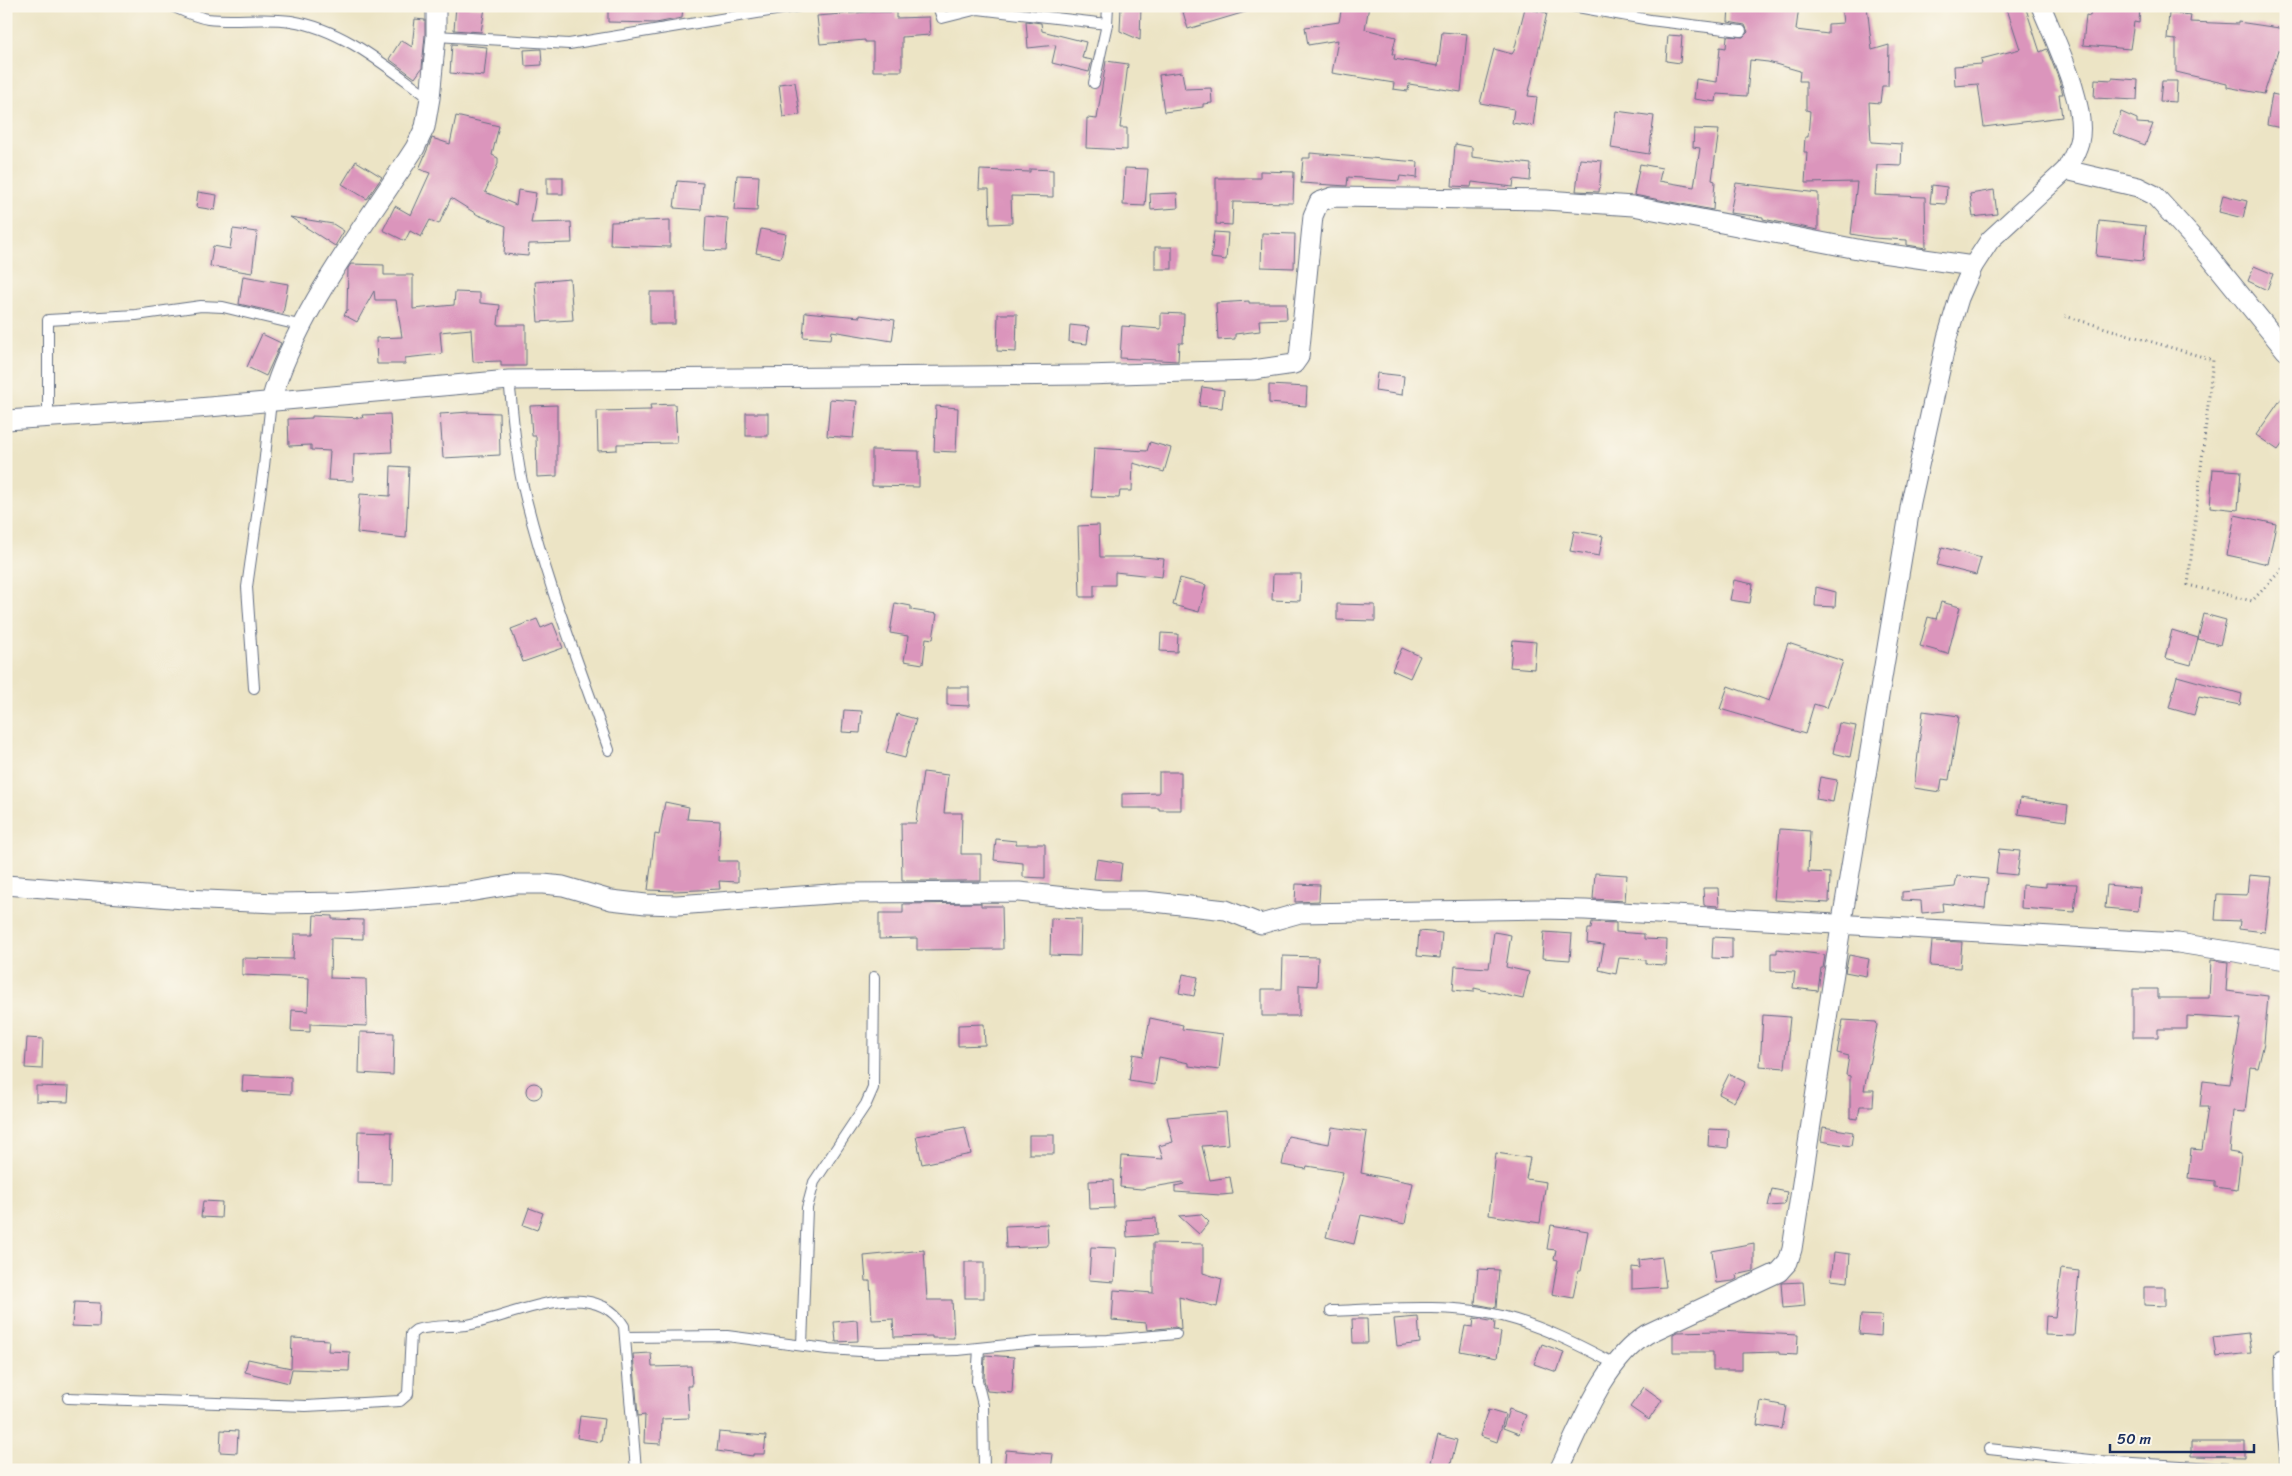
<svg xmlns="http://www.w3.org/2000/svg" width="2292" height="1476" font-family="Sriracha,sans-serif">
  <style>
    .building { fill: #db95bc }
    .lines { fill: none; stroke-linecap: round; stroke-linejoin: round }
    .service-casing { stroke: #646e82; stroke-width: 12 }
    .minor-casing { stroke: #646e82; stroke-width: 21 }
    .path { stroke: #646e82; stroke-width: 3; stroke-dasharray: 1 4; stroke-linecap: butt }
    .service { stroke: #fff; stroke-width: 10 }
    .minor { stroke: #fff; stroke-width: 19 }
  </style>
  <rect width="100%" height="100%" fill="#fbf7ec"/>
  <filter id="ink" filterUnits="userSpaceOnUse"><feTurbulence type="fractalNoise" baseFrequency=".02" numOctaves="2"/><feDisplacementMap in="SourceGraphic" scale="10" xChannelSelector="R" yChannelSelector="G"/><feConvolveMatrix kernelMatrix="1 2 1 2 8 2 1 2 1" color-interpolation-filters="sRGB"/></filter>
  <filter id="wash" filterUnits="userSpaceOnUse"><feTurbulence type="fractalNoise" baseFrequency=".0096" numOctaves="4" result="noise"/><feDisplacementMap in="SourceGraphic" scale="20" xChannelSelector="R" yChannelSelector="G"/><feGaussianBlur stdDeviation="1.12" result="paint"/><feColorMatrix in="noise" values="0 0 0 0 0 0 0 0 0 0 0 0 0 0 0 0 0 1.4 0 .05"/><feComposite in="paint" operator="in"/></filter>
  <g filter="url(#wash)">
    <rect width="100%" height="100%" fill="#ece4c5"/>
    <g id="blocks">
      <g class="building">
        <path d="M456 6 485 8 481 32 454 30Z"/>
        <path d="M608 6H683L682 18 656 23 608 22Z"/>
        <path d="M1121 6H1141L1140 40 1120 31Z"/>
        <path d="M1204 6H1252V10L1188 29 1183 12Z"/>
        <path d="M1342 6H1369L1365 29 1396 37 1392 54H1395L1394 59 1438 66 1442 32 1467 34 1461 92 1409 84 1408 91 1393 89 1394 83 1332 73 1338 40 1308 45 1305 27 1339 22Z"/>
        <path d="M1729 6 1781 8V6H1799L1796 30 1828 34V24L1843 23 1841 6H1867L1872 50 1889 45 1888 86H1882L1880 103 1869 102 1871 142 1902 144 1901 166 1877 165 1875 195 1925 197 1926 248 1907 245V240L1873 238 1851 234 1857 182 1805 183 1807 152H1804L1805 137H1808L1810 111 1806 110V81H1799L1800 71 1768 62 1750 60 1747 96 1717 94 1716 102 1694 99 1696 79 1717 82 1720 47 1726 48 1727 36 1743 37 1748 32 1745 25 1728 22Z"/>
        <path d="M2006 6H2025L2040 52 2047 49 2058 77 2063 94H2059L2062 117 1984 127 1978 84 1955 86 1954 66 1982 64 1981 59 2020 49Z"/>
        <path d="M2092 6H2140L2139 23 2134 22 2130 49 2083 45 2086 15 2090 16Z"/>
        <path d="M1525 8 1547 13 1528 96 1537 97 1533 126 1512 123 1514 109 1480 103 1494 49 1512 54 1514 51Z"/>
        <path d="M867 12H896V18L929 17 930 35 902 37V71H873V42H865V40L820 44 817 16Z"/>
        <path d="M2169 13 2191 15 2190 22 2238 24V22L2286 29V52L2278 51 2264 94 2227 87V84L2176 72V40L2167 39Z"/>
        <path d="M415 19 425 20V35L422 68 415 78 389 59 401 40 412 47Z"/>
        <path d="M1026 21 1041 23 1042 31 1086 42 1082 58 1092 60 1089 72 1052 63 1056 45 1028 48Z"/>
        <path d="M1668 35 1682 36 1680 63 1666 61Z"/>
        <path d="M452 44 487 47 484 76 450 73Z"/>
        <path d="M541 49 542 65 525 66 524 50Z"/>
        <path d="M1106 61 1128 64 1120 128H1127V150L1086 148 1087 118 1097 119Z"/>
        <path d="M1182 72 1185 89 1211 88 1212 103 1203 104V107L1164 112 1159 75Z"/>
        <path d="M2112 78 2138 80 2137 100 2094 98 2095 79 2112 80Z"/>
        <path d="M2162 81H2177L2176 102 2160 101Z"/>
        <path d="M795 82 800 115 783 117 779 84Z"/>
        <path d="M2272 94 2286 97V129L2267 125Z"/>
        <path d="M1616 111 1654 116 1649 154 1611 148Z"/>
        <path d="M2121 112 2137 119V123L2153 124 2145 145 2113 133Z"/>
        <path d="M456 116 499 126 492 155 498 158V164L485 192 516 205 518 190 536 193 531 223 571 222 572 243 529 244 528 256 504 254 506 226 478 215 451 198 439 224 430 220 421 237 410 231 405 241 383 230 395 206 411 215 430 173 419 169 428 148 432 138 450 144Z"/>
        <path d="M1694 129 1719 130 1712 180 1715 181 1713 210 1634 195 1640 164 1662 168 1659 181 1694 187 1700 148 1693 147Z"/>
        <path d="M1455 144 1472 147V157L1531 164 1530 181 1514 179 1513 187 1472 182 1471 187 1452 186Z"/>
        <path d="M1310 153 1418 162 1417 178 1400 176 1399 181 1348 177 1347 186 1301 183 1303 158H1310Z"/>
        <path d="M1580 159 1602 161 1599 192 1576 191Z"/>
        <path d="M356 161 382 177 367 199 342 184Z"/>
        <path d="M1125 168 1148 169 1145 206 1123 205Z"/>
        <path d="M1030 169 1053 170V197L1011 196 1012 223 990 224 989 189H979L980 170 1030 172Z"/>
        <path d="M1260 171 1294 172 1293 203 1233 202 1232 225 1216 224V178H1260Z"/>
        <path d="M737 175 759 176 757 211 734 210Z"/>
        <rect x="547" y="177" width="16" height="17"/>
        <path d="M677 181 703 183 701 210 674 208Z"/>
        <path d="M1736 183 1818 193V230L1763 219V217L1730 213Z"/>
        <path d="M1932 185 1947 187 1946 204 1930 203Z"/>
        <path d="M1994 190 1997 214 1973 217 1970 194Z"/>
        <path d="M198 192 217 195 215 210 196 207Z"/>
        <path d="M1177 193 1178 208 1151 210 1150 194Z"/>
        <path d="M2223 195 2247 201 2243 218 2219 212Z"/>
        <path d="M706 216 728 218 726 251 704 250Z"/>
        <path d="M290 217 333 224 344 231 335 246Z"/>
        <path d="M670 220V247L610 245 611 222Z"/>
        <path d="M2099 221 2146 226 2143 261 2096 256Z"/>
        <path d="M233 229 257 232 252 273 210 266 213 246 230 249Z"/>
        <path d="M761 229 786 234 781 258 756 253Z"/>
        <path d="M1214 232 1228 233 1226 260 1211 258Z"/>
        <path d="M1262 233 1295 234 1294 268 1261 267Z"/>
        <rect x="1155" y="247" width="17" height="22"/>
        <path d="M351 264 384 265V275H413V309L454 305 455 292 480 293V303L500 305 498 325H526V366H501V361L473 362 471 329 440 332 442 354 405 358V364H377L376 338 402 337 396 300H375L374 291 357 322 344 315 347 310 348 268Z"/>
        <path d="M2254 266 2273 274 2267 290 2248 281Z"/>
        <path d="M243 276 288 284 283 314 239 304Z"/>
        <path d="M570 279 573 320 538 322 535 282Z"/>
        <rect x="650" y="292" width="25" height="32"/>
        <path d="M1249 301V303H1286L1287 319 1259 320 1260 331 1235 334V339L1218 340 1216 303Z"/>
        <path d="M805 312 860 317V315L895 320 892 341 832 331 831 339 803 337Z"/>
        <path d="M1161 313 1184 314 1183 343H1179L1178 361 1120 358 1122 326 1161 329Z"/>
        <path d="M998 314H1017L1016 352 997 351Z"/>
        <path d="M1070 325 1089 327 1087 344 1069 342Z"/>
        <path d="M262 334 281 343 266 376 247 367Z"/>
        <path d="M1377 373 1404 376 1402 395 1375 391Z"/>
        <path d="M1269 385 1307 387 1306 406 1269 403Z"/>
        <path d="M1202 387 1224 390 1222 408 1199 406Z"/>
        <path d="M2286 392V439L2278 450 2256 435Z"/>
        <path d="M830 399 857 401 853 438 827 436Z"/>
        <path d="M675 404 677 443 617 444V450L598 451 597 411 651 410 650 405Z"/>
        <path d="M557 405V476L537 477 536 436H532L530 406Z"/>
        <path d="M936 406 958 408 956 452 934 451Z"/>
        <path d="M470 412 499 413 500 455 443 458 440 414Z"/>
        <rect x="746" y="413" width="22" height="23"/>
        <path d="M390 414 392 452 354 454 353 481 328 480 330 451 311 450V445L289 446 288 419 312 418V416L363 418 362 415Z"/>
        <path d="M1150 442 1171 448 1164 472 1133 463 1132 491H1120L1119 498 1091 497 1094 448 1147 451Z"/>
        <path d="M872 450 919 451V487L872 486Z"/>
        <path d="M391 466 409 467 406 538 357 533 360 494 390 496Z"/>
        <path d="M2213 469 2241 471 2238 510 2210 507Z"/>
        <path d="M2235 515 2276 524 2268 564 2227 555Z"/>
        <path d="M1099 525 1100 557H1132L1133 556 1164 559 1162 577 1115 572V585H1094V597H1080L1078 526Z"/>
        <path d="M1574 531 1603 536 1599 556 1570 551Z"/>
        <path d="M1942 547 1981 558 1976 575 1937 565Z"/>
        <path d="M1273 574H1301L1300 601 1272 600Z"/>
        <path d="M1180 578 1206 585 1199 612 1173 605Z"/>
        <path d="M1734 580 1753 584 1750 603 1730 600Z"/>
        <path d="M1816 587 1836 592 1835 607 1815 606Z"/>
        <path d="M1941 602 1960 607 1948 654 1920 646 1928 617 1936 619Z"/>
        <path d="M895 603 911 606V610L937 614 933 639 926 638 923 664 904 661 908 636 890 633Z"/>
        <path d="M1337 604 1375 605V621L1337 620Z"/>
        <path d="M2204 614 2226 620 2220 645 2198 639Z"/>
        <path d="M537 619 541 628 553 623 563 648 523 662 511 629Z"/>
        <path d="M2172 630 2198 638 2191 665 2165 658Z"/>
        <path d="M1161 633 1178 634 1177 652 1160 651Z"/>
        <path d="M1513 640 1536 642 1534 669 1510 667Z"/>
        <path d="M1788 643 1843 661 1827 708 1814 704 1805 734 1720 709 1728 686 1769 701Z"/>
        <path d="M1402 648 1420 656 1410 678 1392 670Z"/>
        <path d="M2177 676 2242 694 2240 705 2199 697 2194 715 2169 708Z"/>
        <path d="M947 687H969V706L947 705Z"/>
        <path d="M844 710 862 711 860 733 842 732Z"/>
        <path d="M1923 711 1959 716 1949 780 1942 779 1940 792 1914 788Z"/>
        <path d="M897 714 916 719 905 758 886 753Z"/>
        <path d="M1839 723 1856 726 1850 757 1833 753Z"/>
        <path d="M923 772 948 775 944 813H962L961 854H981V881H902L901 823H916Z"/>
        <path d="M1159 772H1181V810H1159V808H1122V794L1159 793Z"/>
        <path d="M1820 777 1837 780 1833 802 1816 799Z"/>
        <path d="M2020 798 2068 805 2066 821 2018 814Z"/>
        <path d="M665 802 689 807 687 819 720 821 718 861H738V882L719 881 720 889 675 891 648 890 655 834 659 835Z"/>
        <path d="M1780 829 1810 831 1808 872 1830 873 1829 903 1774 900Z"/>
        <path d="M996 839 1016 841V844H1045V878L1023 877V863L994 860Z"/>
        <path d="M1999 849 2020 851 2017 875 1996 873Z"/>
        <path d="M1097 859 1122 863 1120 880 1094 879Z"/>
        <path d="M1595 873 1627 875 1625 901 1593 899Z"/>
        <path d="M2249 875 2272 877 2265 932 2239 929 2240 921 2215 920 2217 894 2247 895Z"/>
        <path d="M1957 876 1988 879 1985 908 1942 903 1943 911 1922 913 1921 901 1902 900V892L1955 887Z"/>
        <path d="M2046 883 2077 884 2074 912 2021 908 2022 885 2046 887Z"/>
        <path d="M1296 884 1320 885 1319 901 1295 902Z"/>
        <path d="M2107 885 2140 888 2138 911 2105 908Z"/>
        <path d="M1703 888H1718L1719 906 1704 905Z"/>
        <path d="M981 903V906H1002L1003 949 917 950V938L879 939V913H903V904Z"/>
        <path d="M314 915 332 916V919L363 920V939L331 938 330 978 366 979 367 1026 310 1024V1032L291 1031 292 1010 308 1011 309 978 242 975V958L293 959 294 934H313Z"/>
        <path d="M1051 918 1081 919 1080 956 1050 955Z"/>
        <path d="M1592 922 1616 923V932L1644 934V939L1667 940 1666 965 1646 964V960L1619 958 1616 974 1599 970 1604 945 1587 943 1588 929H1591Z"/>
        <path d="M1419 931 1442 933 1440 958 1417 956Z"/>
        <path d="M1494 932 1511 935 1506 967 1529 972 1523 999 1474 988V992L1453 990 1455 966 1489 968Z"/>
        <path d="M1544 932 1572 934 1570 960 1542 958Z"/>
        <path d="M1713 937 1732 938V959L1712 958Z"/>
        <path d="M1932 941 1962 942 1960 968 1930 966Z"/>
        <path d="M1777 949 1825 955 1823 968H1821L1818 991 1793 988 1795 972 1771 971V953H1777Z"/>
        <path d="M1849 955 1869 959 1866 976 1845 972Z"/>
        <path d="M1283 956 1318 957 1317 986 1299 985V1016H1262V989H1282Z"/>
        <path d="M2211 960 2228 962 2226 991 2268 996 2264 1043 2258 1068 2250 1067 2245 1112 2233 1111 2229 1152 2241 1154 2237 1190 2215 1187V1181L2188 1178 2191 1149 2202 1150 2208 1107H2200L2203 1081 2230 1084 2241 1019 2187 1016V1029H2158V1037H2133V989H2158V998H2209Z"/>
        <path d="M1183 974 1198 977 1194 996 1179 993Z"/>
        <path d="M1763 1015 1790 1017 1785 1068 1760 1066Z"/>
        <path d="M1150 1018 1183 1025 1182 1029 1223 1034 1219 1070 1189 1066V1063L1159 1057 1155 1085 1129 1081 1133 1054 1143 1056Z"/>
        <path d="M1843 1020 1876 1022 1877 1025 1864 1090H1874L1873 1106H1860L1858 1119 1850 1118V1076L1846 1075 1849 1056 1837 1053Z"/>
        <path d="M984 1024 985 1045 958 1046V1025Z"/>
        <path d="M360 1032 394 1033 393 1075 359 1073Z"/>
        <path d="M27 1038 43 1039 42 1069 25 1068Z"/>
        <path d="M1729 1074 1745 1082 1734 1102 1719 1094Z"/>
        <path d="M243 1075 291 1077V1094L242 1091Z"/>
        <circle cx="534" cy="1091" r="8"/>
        <path d="M36 1086 69 1087 68 1102 36 1101Z"/>
        <path d="M1226 1112 1229 1144 1202 1146 1210 1180 1230 1177 1233 1194 1221 1195 1175 1192V1186L1184 1184 1183 1182 1141 1189 1120 1187 1122 1156 1163 1159 1159 1146 1173 1142 1167 1117Z"/>
        <path d="M965 1127 971 1154 922 1164 916 1136Z"/>
        <path d="M1332 1127 1367 1132 1361 1173 1413 1183 1405 1224 1361 1215 1354 1244 1326 1237 1343 1172 1307 1166 1306 1169 1282 1165 1288 1136 1329 1144Z"/>
        <path d="M1823 1127 1853 1132 1851 1146 1821 1141Z"/>
        <path d="M1709 1129 1729 1130 1728 1148 1708 1146Z"/>
        <path d="M358 1131 392 1132 391 1184 357 1183Z"/>
        <rect x="1029" y="1135" width="25" height="19"/>
        <path d="M1496 1153 1530 1158 1526 1179 1546 1182 1540 1223 1489 1215Z"/>
        <path d="M1113 1180 1114 1208 1090 1209 1089 1181Z"/>
        <path d="M1772 1189 1787 1192 1784 1205 1768 1206Z"/>
        <path d="M203 1201 222 1202 221 1218 201 1217Z"/>
        <path d="M529 1208 543 1213 537 1230 523 1225Z"/>
        <path d="M1201 1214 1209 1222 1199 1234 1179 1216Z"/>
        <path d="M1156 1218 1157 1235 1127 1237 1126 1220Z"/>
        <path d="M1047 1224 1048 1246 1006 1248 1005 1226Z"/>
        <path d="M1551 1225 1588 1231 1581 1271H1578L1573 1298 1552 1294 1558 1260 1554 1259 1556 1250 1547 1249Z"/>
        <path d="M1153 1243 1203 1244V1273L1222 1279 1217 1307 1179 1297 1181 1329 1175 1327 1147 1330 1146 1323 1112 1320 1114 1290 1153 1293Z"/>
        <path d="M1754 1243V1271L1736 1275 1737 1279 1733 1281 1716 1283 1712 1251Z"/>
        <path d="M1091 1247 1116 1248 1114 1282 1089 1280Z"/>
        <path d="M924 1250 927 1300H952L954 1338H932V1336L894 1337 893 1319 872 1320 870 1281H866L864 1256Z"/>
        <path d="M1834 1252 1850 1254 1848 1282 1831 1280Z"/>
        <path d="M1662 1257 1666 1287 1632 1289V1267L1640 1268 1639 1260Z"/>
        <rect x="965" y="1262" width="19" height="36"/>
        <path d="M1478 1269 1499 1270 1496 1308 1475 1304Z"/>
        <path d="M2061 1269 2079 1271 2074 1336 2045 1335 2046 1316 2055 1317Z"/>
        <path d="M1803 1282 1805 1306 1783 1308 1781 1283Z"/>
        <path d="M2144 1287H2165V1306L2144 1305Z"/>
        <path d="M74 1302 100 1303 99 1327 72 1326Z"/>
        <path d="M1861 1315 1882 1316 1881 1336 1859 1334Z"/>
        <path d="M1418 1317 1420 1343 1397 1346 1394 1319Z"/>
        <path d="M1474 1318 1495 1322 1494 1331 1501 1332 1497 1358 1460 1351 1465 1326 1473 1327Z"/>
        <path d="M1352 1319H1367L1368 1343H1353Z"/>
        <path d="M857 1320 858 1341 836 1342 834 1322Z"/>
        <path d="M1718 1331 1798 1335 1797 1355 1779 1354V1352L1742 1353V1370H1713V1352H1673V1334L1677 1332Z"/>
        <path d="M2248 1333 2251 1353 2216 1357 2213 1337Z"/>
        <path d="M292 1338 329 1340 328 1351 350 1352 349 1371 292 1369 289 1383 245 1372 248 1359 291 1368Z"/>
        <path d="M1542 1344 1564 1352 1557 1372 1534 1364Z"/>
        <path d="M651 1353 652 1367 691 1366 692 1386H687L689 1418 662 1419 661 1444 644 1443 645 1415 638 1416 633 1354Z"/>
        <path d="M985 1355 1014 1357 1012 1393 987 1391 984 1380Z"/>
        <path d="M1644 1387 1662 1400 1649 1420 1630 1407Z"/>
        <path d="M1761 1401 1786 1406 1782 1429 1757 1425Z"/>
        <path d="M1509 1409 1526 1415 1519 1434 1503 1428Z"/>
        <path d="M1488 1410 1505 1415 1497 1442 1480 1436Z"/>
        <path d="M580 1416 604 1419 601 1442 577 1438Z"/>
        <path d="M221 1430 238 1431 237 1453 220 1452Z"/>
        <path d="M719 1432 766 1436 764 1454H753V1456L717 1451Z"/>
        <path d="M1438 1435 1457 1440 1450 1467 1431 1462Z"/>
        <path d="M2191 1442H2245V1457L2191 1456Z"/>
        <path d="M1006 1450 1053 1454 1051 1470H1004Z"/>
      </g>
    </g>
  </g>
  <g filter="url(#ink)">
    <use href="#blocks" fill-opacity="0" stroke="#646e82" stroke-width="1"/>
    <g class="lines">
      <g class="service-casing">
        <g id="service">
          <path d="M172 6C183 11 195 17 208 19 235 22 264 17 291 21 344 29 388 68 430 98"/>
          <path d="M938 6 942 18 978 9 1107 24"/>
          <path d="M1572 6 1650 20 1741 31"/>
          <path d="M436 36 569 44 800 6"/>
          <path d="M1094 83 1107 24 1108 6"/>
          <path d="M509 380C513 414 515 449 522 482 543 574 578 662 609 750"/>
          <path d="M48 416V320L136 315 201 306 223 307 303 326"/>
          <path d="M254 688 247 587 264 466 271 401"/>
          <path d="M1331 1311C1384 1309 1451 1303 1502 1316 1542 1326 1579 1345 1615 1364"/>
          <path d="M625 1337 727 1336 827 1349 878 1352 958 1350 1037 1342 1108 1340 1176 1334"/>
          <path d="M802 1345 807 1208 814 1182 866 1104 873 1088 874 977"/>
          <path d="M979 1348 977 1381 983 1405 984 1470"/>
          <path d="M2280 1355 2281 1410 2286 1469"/>
          <path d="M68 1398 306 1406 400 1401 408 1394 411 1334 416 1330C432 1325 449 1327 466 1325 510 1318 592 1273 624 1326L636 1470"/>
          <path d="M1989 1449 2100 1461 2246 1470"/>
        </g>
      </g>
      <g class="minor-casing">
        <g id="minor">
          <path d="M2066 170 2138 187 2154 195 2204 250 2286 351"/>
          <path d="M271 401C296 312 365 226 415 148L425 127 430 98 436 36V6"/>
          <path d="M6 420 198 408 509 380 1086 375 1253 370 1294 364 1299 357 1313 216 1319 202 1333 197 1546 200 1633 206 1868 251 1973 266"/>
          <path d="M6 885 184 899 276 903 342 902 463 893 517 884H543L563 886 611 900 646 904 677 905 843 893 1019 892 1102 901H1145L1226 910 1261 924 1300 913 1540 909 1585 910 2178 943 2286 960"/>
          <path d="M1559 1470C1581 1425 1604 1361 1647 1334L1779 1272 1788 1262 1792 1249 1840 933 1911 502 1947 338 1959 298 1973 266 1990 240 2066 170C2071 161 2076 153 2079 142 2088 106 2055 41 2041 6"/>
        </g>
      </g>
      <path class="path" d="M2065 316 2213 360 2188 585 2252 601 2286 565"/>
      <use href="#service" class="service"/>
      <use href="#minor" class="minor"/>
    </g>
  </g>
  <rect width="2292" height="1476" fill="none" stroke="#fbf7ec" stroke-width="25"/>
  <path d="M2110 1444v8h144v-8" fill="none" stroke="#1b2f5e" stroke-width="2.5"/>
  <text x="2117" y="1444" font-size="15" fill="#1b2f5e" stroke="#fbf7ec" stroke-width="4" paint-order="stroke">50 m</text>
</svg>
